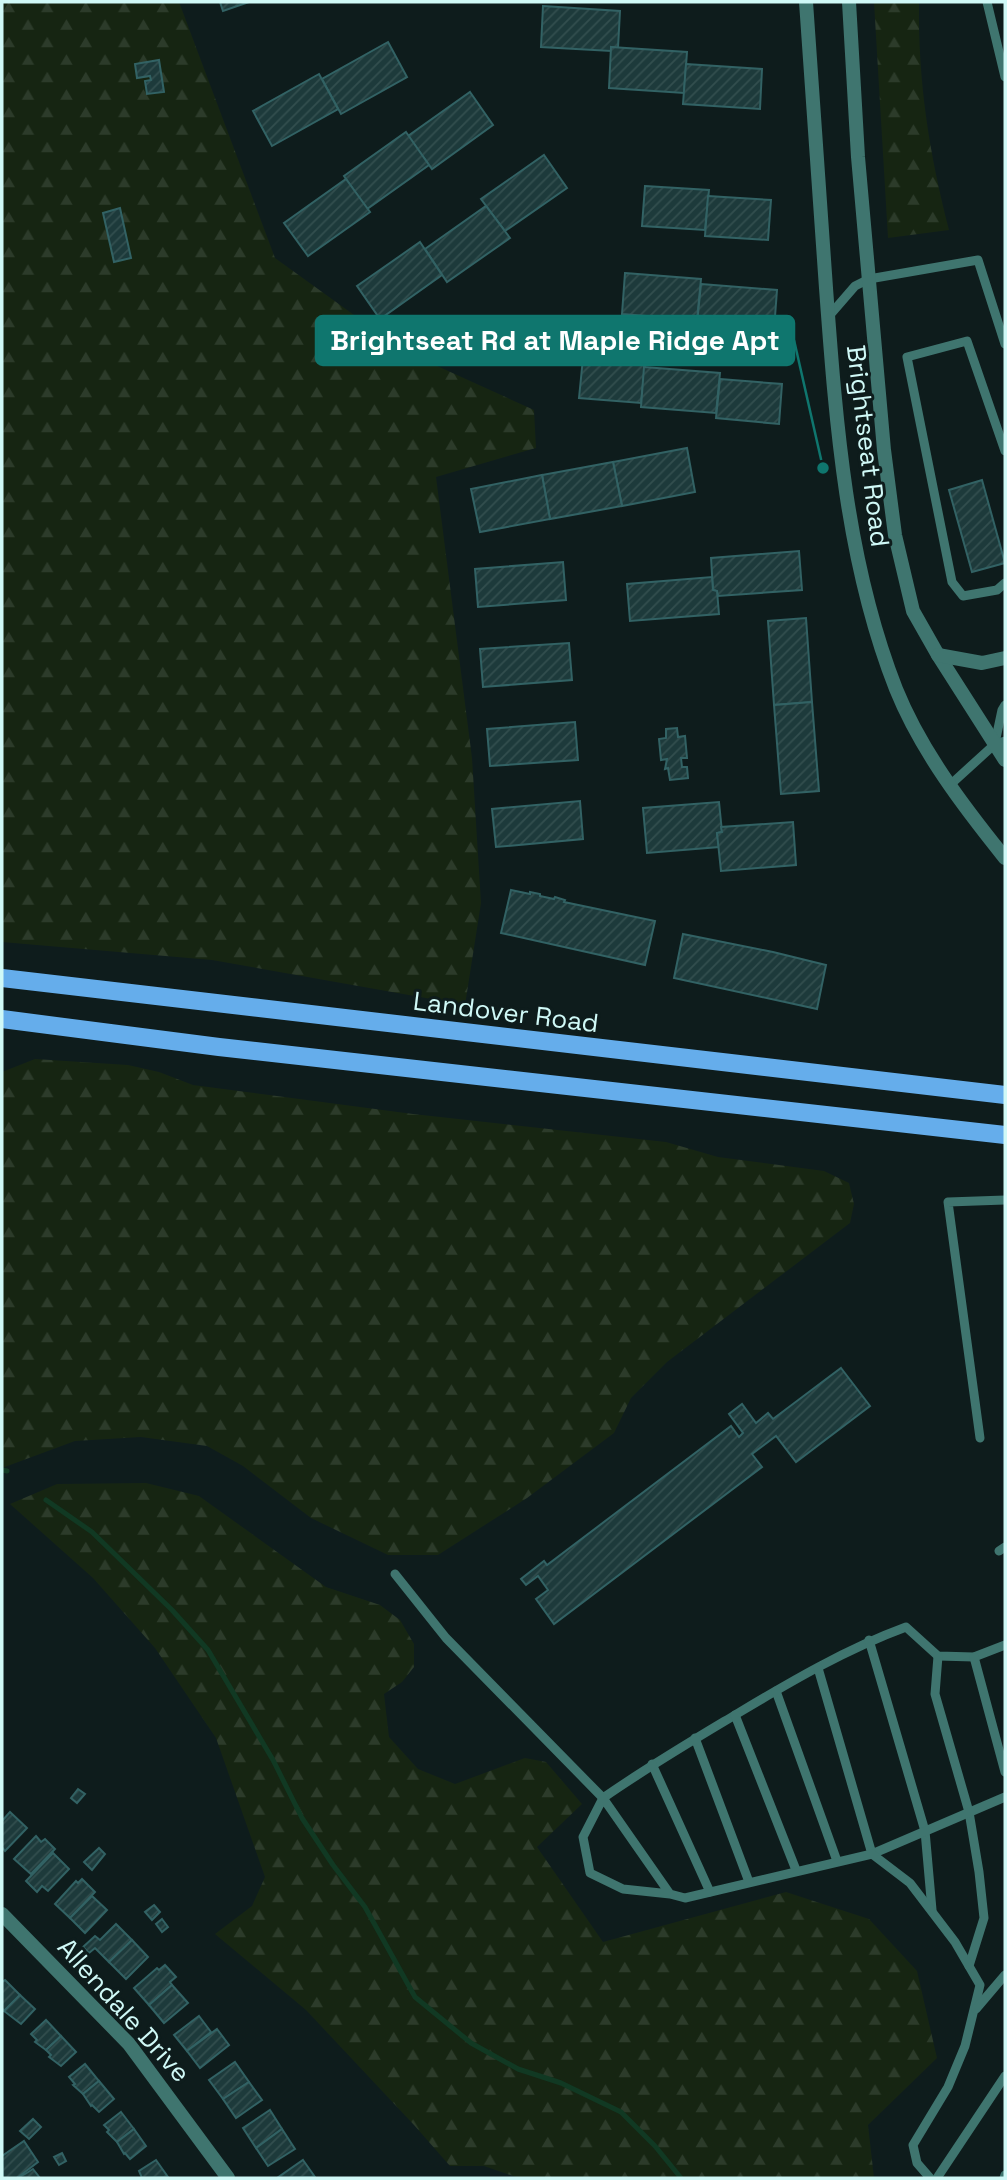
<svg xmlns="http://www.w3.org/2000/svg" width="1007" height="2180" font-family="'Space Grotesk',sans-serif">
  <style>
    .forest { fill: url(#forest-firs) }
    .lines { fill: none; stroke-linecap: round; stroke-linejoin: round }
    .stream { stroke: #113923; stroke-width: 5 }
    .building { fill: url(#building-hatch); stroke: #326264; stroke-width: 2 }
    .service { stroke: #3f756f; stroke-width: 9 }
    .minor { stroke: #3f756f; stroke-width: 14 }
    .tertiary { stroke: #3f756f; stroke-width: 14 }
    .primary { stroke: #65adeb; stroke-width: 18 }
    .labels { text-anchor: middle; stroke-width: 6; stroke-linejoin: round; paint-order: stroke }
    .street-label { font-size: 26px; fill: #d0f9f7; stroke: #0e1c1c }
    .leader { fill: none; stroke: #0f766e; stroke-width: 2.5 }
    .callout-dot { fill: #0f766e; stroke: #0e1c1c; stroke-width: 2.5 }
    .callout { fill: #0f766e; stroke: #0f766e; stroke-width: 2.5 }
    .callout-label { font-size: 28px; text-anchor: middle; font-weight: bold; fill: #fff }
  </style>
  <defs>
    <pattern id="forest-firs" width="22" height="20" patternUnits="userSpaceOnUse" patternTransform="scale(1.75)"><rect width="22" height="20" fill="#162512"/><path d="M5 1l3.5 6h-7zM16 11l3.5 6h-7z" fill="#2c3b2a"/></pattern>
    <pattern id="building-hatch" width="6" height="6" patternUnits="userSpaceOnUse" patternTransform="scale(1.75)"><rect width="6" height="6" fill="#1d3a3b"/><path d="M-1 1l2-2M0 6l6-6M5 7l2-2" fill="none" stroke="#324e4e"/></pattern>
  </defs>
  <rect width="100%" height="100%" fill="#0e1c1c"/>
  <g class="forest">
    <path d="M2 2H179L275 258 404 351 534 410 536 448 436 477 472 758 481 903 465 1005 212 960 2 942Z"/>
    <path d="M874 2H919C918 82 929 152 949 230L888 238Z"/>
    <path d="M35 1059 128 1065 159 1072 193 1085 413 1114 666 1142 718 1157 824 1171 849 1183 854 1204 850 1223 667 1362 631 1398 614 1433 527 1498 438 1555H388L311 1518 243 1466 207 1446 141 1437 75 1441 2 1468V1072Z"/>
    <path d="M146 1483 199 1496 326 1587 380 1605 400 1620 414 1644V1667L402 1682 384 1694 389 1737 418 1769 455 1784 525 1758 546 1762 582 1804 537 1847 603 1942 786 1892 869 1919 917 1971 937 2058 868 2125 874 2178H519L484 2166H450L414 2125 306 2010 215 1934 252 1906 265 1877 216 1738 155 1648 93 1578 10 1504 57 1484Z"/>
  </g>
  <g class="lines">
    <g class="stream">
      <path d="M2 1470 7 1471"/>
      <path d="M46 1500 92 1532 172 1610 208 1650 273 1760 302 1818 333 1865 365 1907 415 1997 471 2043 518 2069 561 2083 621 2112 655 2146 681 2178"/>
    </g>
  </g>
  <g class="building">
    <path d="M220 2H249L223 11Z"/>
    <path d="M543 6 620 11 618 48 611 47V51L541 47Z"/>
    <path d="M388 42 407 77 341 114 322 79Z"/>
    <path d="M611 47 687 52 684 93 609 88Z"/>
    <path d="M159 60 164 92 147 94 145 81 151 80 150 76 137 78 135 64Z"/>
    <path d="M686 64 762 69 760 109 683 104Z"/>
    <path d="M319 74 338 109 272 146 253 111Z"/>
    <path d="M470 92 493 125 432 169 408 136Z"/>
    <path d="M406 132 429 165 367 209 344 176Z"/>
    <path d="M544 155 567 188 505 231 481 199Z"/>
    <path d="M346 179 370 212 308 256 284 223Z"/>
    <path d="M645 186 709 190 705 230 642 226Z"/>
    <path d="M708 196 771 200 768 240 705 236Z"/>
    <path d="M486 206 510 238 447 282 425 249Z"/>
    <path d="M120 208 131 258 114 262 103 213Z"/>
    <path d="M420 242 442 275 380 319 357 286Z"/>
    <path d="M625 273 701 279 697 320 622 314Z"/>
    <path d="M701 284 777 290 774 330 697 324Z"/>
    <path d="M583 358 645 363 641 403 579 398Z"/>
    <path d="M644 367 720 373 716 413 641 407Z"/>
    <path d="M720 379 782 384 779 424 716 418Z"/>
    <path d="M687 448 695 492 622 506 613 462Z"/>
    <path d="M613 462 622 506 550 519 542 475Z"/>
    <path d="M542 475 550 519 480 532 471 489Z"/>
    <path d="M982 480 1005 563 972 572 949 490Z"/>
    <path d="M799 551 802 590 718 596 717 591 713 590 711 558Z"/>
    <path d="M563 562 566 600 478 607 475 569Z"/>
    <path d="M712 577 713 590 717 591 719 614 630 621 627 584Z"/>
    <path d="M806 618 812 702 774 705 768 621Z"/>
    <path d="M569 643 572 680 483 687 480 649Z"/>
    <path d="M812 702 819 791 781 794 774 705Z"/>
    <path d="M575 722 578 760 490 766 487 729Z"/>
    <path d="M677 728 678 737 685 736 687 758H681L682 767H687L688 778 670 780 668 768 665 769 667 759 661 760 659 739 666 738V729Z"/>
    <path d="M580 801 583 839 496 847 492 809Z"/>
    <path d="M719 802 722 832 717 833 719 847 647 853 643 808Z"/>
    <path d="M793 822 796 865 721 871 717 833 722 832 721 827Z"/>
    <path d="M511 890 530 894V892L540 894V896L554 899 555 897 565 900 564 902 655 921 645 965 501 933Z"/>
    <path d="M683 934 773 952 826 965 817 1009 674 978Z"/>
    <path d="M841 1368 870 1406 796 1462 776 1436 752 1454 762 1467 554 1624 536 1599 548 1590 538 1576 526 1585 521 1579 544 1561 547 1565 731 1426 739 1437 743 1433 729 1414 742 1404 756 1423 768 1413 773 1419Z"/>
    <path d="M78 1789 85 1794 77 1803 71 1798Z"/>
    <path d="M10 1812 27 1828 5 1851 2 1847V1821Z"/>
    <path d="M36 1836 41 1842 45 1839 55 1849 31 1874 14 1859Z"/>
    <path d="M99 1848 105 1854 92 1870 84 1862Z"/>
    <path d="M53 1853 69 1869 48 1891 42 1886 37 1892 26 1881Z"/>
    <path d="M82 1879 95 1892 70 1918 55 1904 76 1881 78 1883Z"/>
    <path d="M92 1896 107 1910 85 1933 70 1918Z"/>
    <path d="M154 1905 160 1912 152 1920 145 1912Z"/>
    <path d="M162 1919 168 1927 162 1932 156 1924Z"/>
    <path d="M116 1924 132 1940 109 1962 95 1948 89 1953 83 1947 95 1936 100 1940Z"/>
    <path d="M132 1940 148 1957 126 1979 109 1962Z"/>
    <path d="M165 1965 176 1977 170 1982 172 1985 149 2005 134 1988 157 1968 159 1970Z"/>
    <path d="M5 1980 20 1995 4 2011 2 2008V1982Z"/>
    <path d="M172 1985 188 2003 164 2023 149 2005Z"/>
    <path d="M20 1995 35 2009 21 2024 4 2011Z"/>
    <path d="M199 2016 211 2032 187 2051 174 2035Z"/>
    <path d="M46 2020 61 2036 46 2050 35 2042 37 2040 31 2034Z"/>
    <path d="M217 2029 229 2045 200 2068 187 2051Z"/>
    <path d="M61 2036 76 2052 61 2066 49 2057 51 2055 46 2050Z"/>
    <path d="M235 2062 249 2082 223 2099 209 2080Z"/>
    <path d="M85 2064 99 2081 83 2094 73 2085 75 2084 69 2077Z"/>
    <path d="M99 2081 114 2099 99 2112 92 2105 91 2106 83 2094Z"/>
    <path d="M249 2082 262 2100 236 2118 223 2099Z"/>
    <path d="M270 2110 282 2129 256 2148 243 2128Z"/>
    <path d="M121 2112 134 2129 117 2142 107 2132 109 2130 104 2125Z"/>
    <path d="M33 2119 41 2127 29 2139 20 2131Z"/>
    <path d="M134 2129 146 2146 130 2159 125 2153 124 2154 117 2142Z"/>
    <path d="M282 2129 295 2149 268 2166 256 2148Z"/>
    <path d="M24 2141 38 2162 17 2178H3L2 2156Z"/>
    <path d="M62 2153 66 2161 59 2165 54 2157Z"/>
    <path d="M156 2160 168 2177 142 2178 139 2171Z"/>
    <path d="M303 2160 315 2177 278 2178H277Z"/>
    <path d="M33 2169 40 2178H17L25 2174Z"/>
  </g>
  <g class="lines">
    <g class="service">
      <path d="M987 2 1005 77"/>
      <path d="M829 316 855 286 869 279 978 260 1005 344"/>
      <path d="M1005 451 967 341 907 357 952 582 963 596 997 590 1005 583"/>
      <path d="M995 743 1002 710 1005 705"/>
      <path d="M950 785 995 744 1005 741"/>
      <path d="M980 1438 948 1202 1005 1200"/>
      <path d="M999 1551 1005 1547"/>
      <path d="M395 1574 446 1638 603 1798C646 1768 690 1742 735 1715 790 1682 846 1649 906 1627L938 1656 974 1657 1005 1645"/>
      <path d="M869 1640 925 1831 932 1910"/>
      <path d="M938 1656 935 1694 969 1812 979 1872 984 1918 969 1966"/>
      <path d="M974 1657 1005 1772"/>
      <path d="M818 1668 872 1854 1005 1797"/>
      <path d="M776 1691 837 1861"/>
      <path d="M735 1715 796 1870"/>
      <path d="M695 1738 749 1882"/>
      <path d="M652 1764 710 1892"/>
      <path d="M670 1894 623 1889 590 1873 583 1837 603 1798 670 1894 685 1898 872 1854 910 1883 955 1942 980 1985 965 2046 948 2087 913 2145 917 2163 930 2178"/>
      <path d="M976 2009 1005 1975"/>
      <path d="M937 2178 1005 2076"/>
      <path d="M1004 2178 1005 2175"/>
    </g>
    <path class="minor" d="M2 1914 129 2044 228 2178"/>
    <g class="tertiary">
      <path d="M806 2C813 97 819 193 826 288 836 423 846 562 896 689 921 751 964 807 1005 858"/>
      <path d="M849 2 858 157 884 450 895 535 913 611 938 655 1005 760"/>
      <path d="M938 655 982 663 1005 658"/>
    </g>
    <g class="primary">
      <path d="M2 978 1005 1095"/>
      <path d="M2 1019 219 1047 1005 1135"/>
    </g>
  </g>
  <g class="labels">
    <g class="street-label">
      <text transform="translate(868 446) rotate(83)" y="9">Brightseat Road</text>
      <text transform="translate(506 1012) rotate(7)" y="9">Landover Road</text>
      <text transform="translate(124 2010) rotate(48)" y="9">Allendale Drive</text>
    </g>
  </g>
  <path class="leader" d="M823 468L794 340"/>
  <circle class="callout-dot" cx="823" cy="468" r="7"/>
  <rect class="callout" x="316" y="316" width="478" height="49" rx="7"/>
  <g class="callout-label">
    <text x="555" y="350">Brightseat Rd at Maple Ridge Apt</text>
  </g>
  <rect width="1007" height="2180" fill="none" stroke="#d0f9f7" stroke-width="7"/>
</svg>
